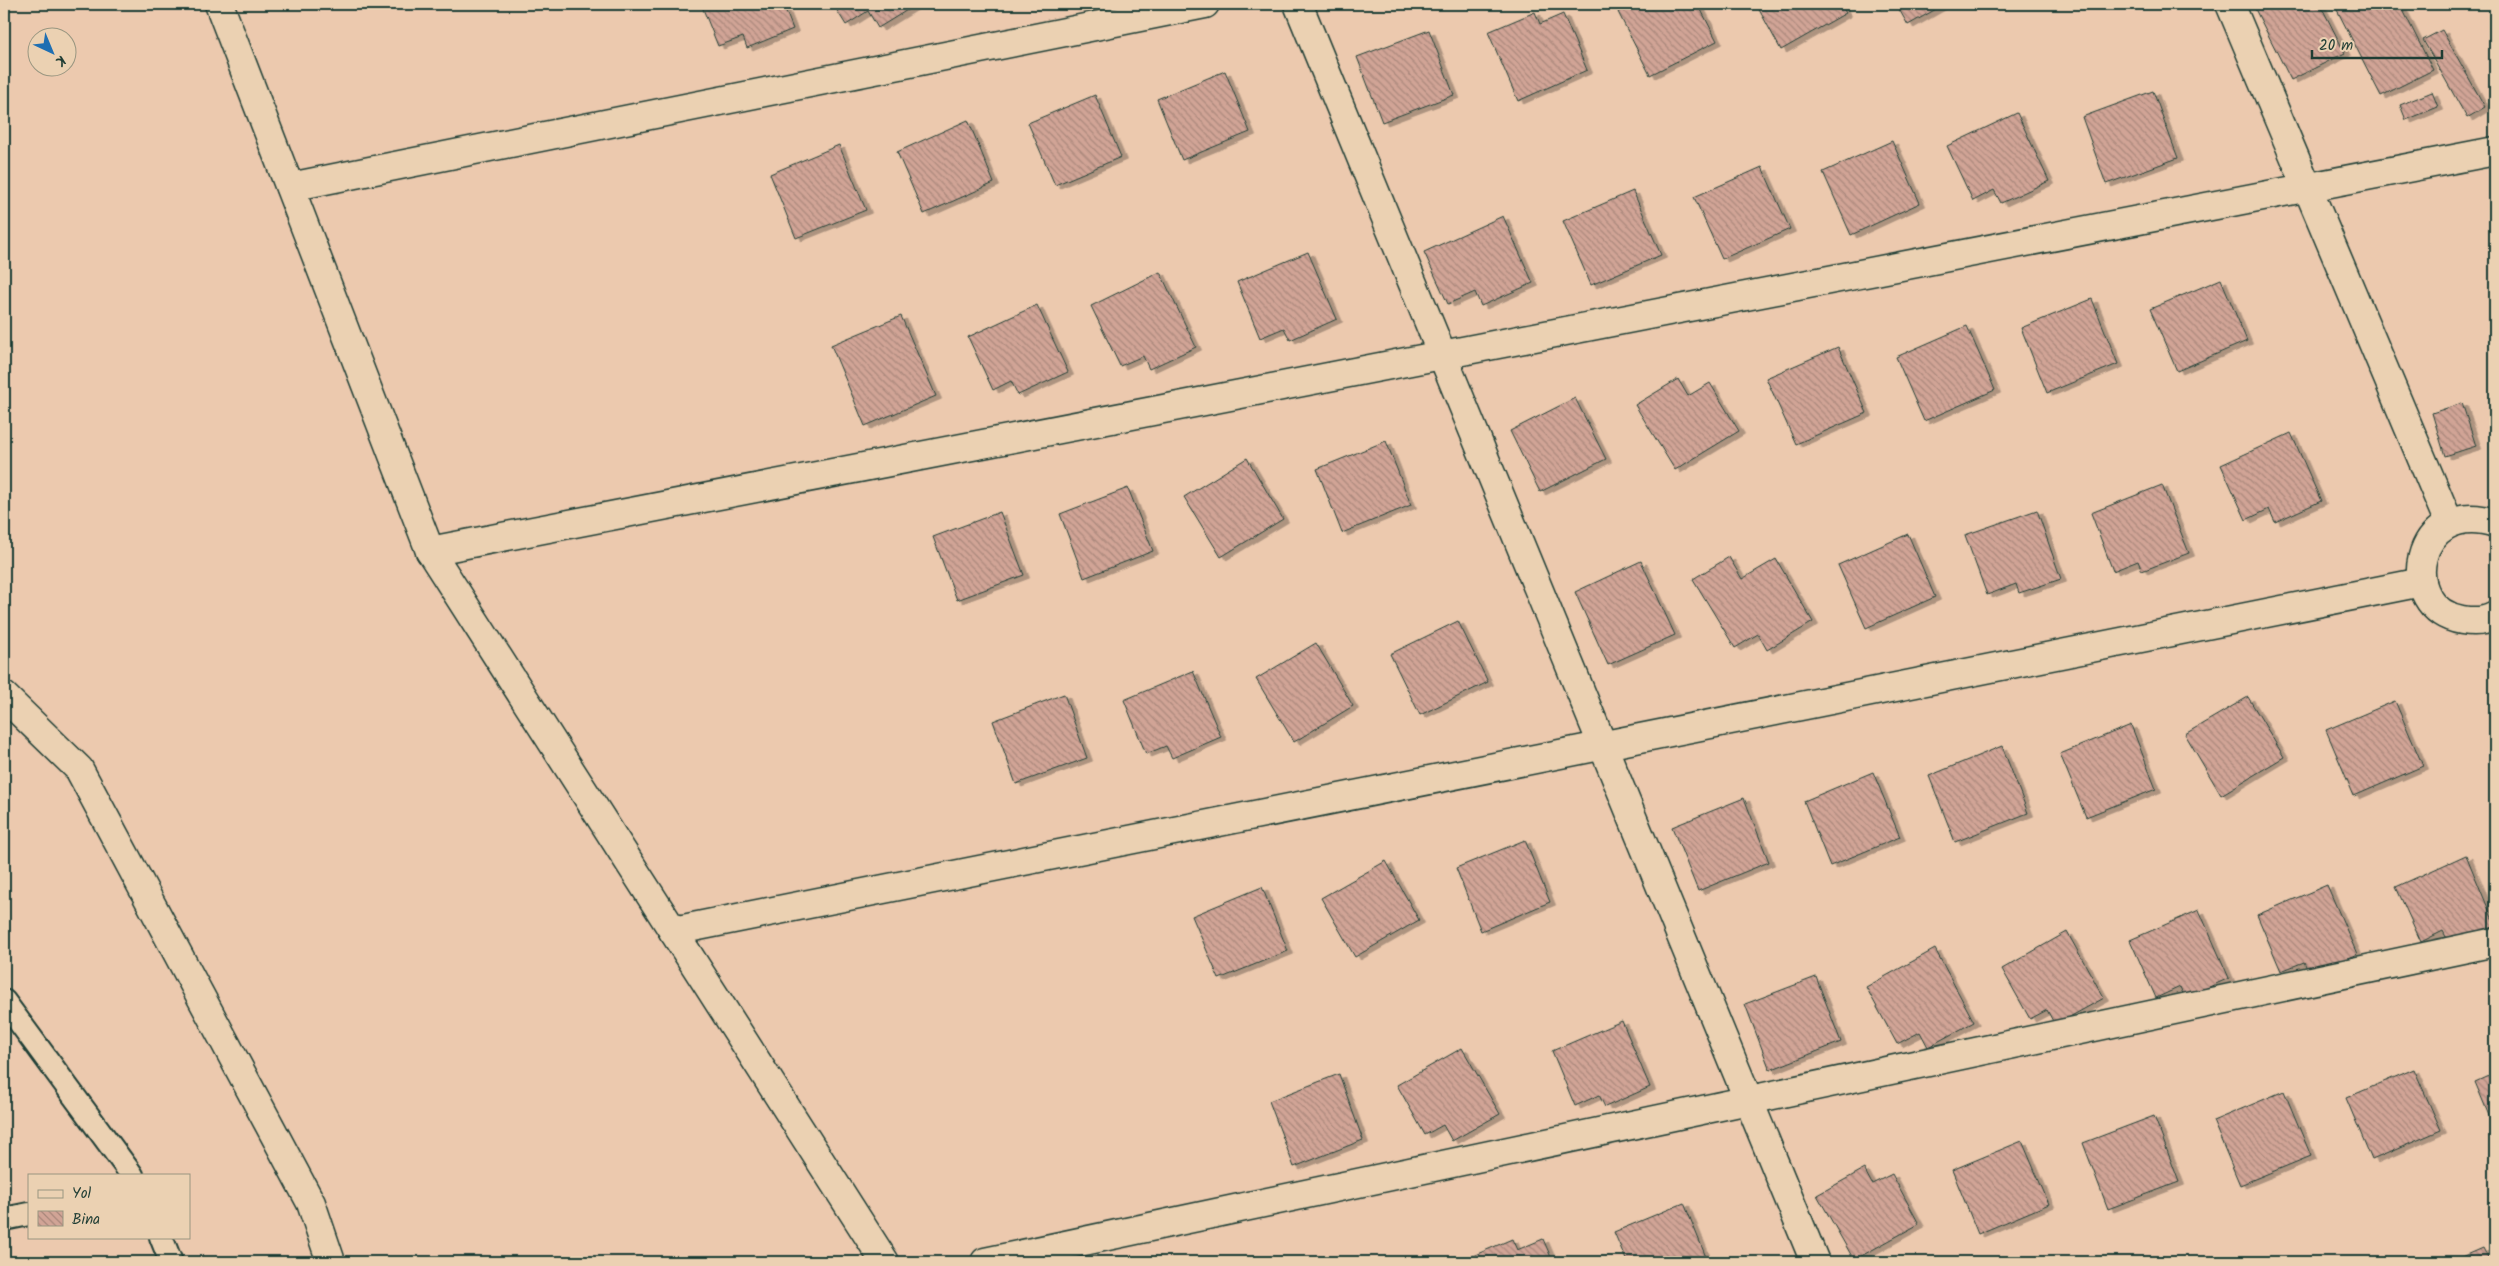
<svg xmlns="http://www.w3.org/2000/svg" width="2499" height="1266" font-family="Kalam,sans-serif">
  <style>
    .building { fill: url(#building-back-hatch); stroke: #1f3d34; filter: url(#shadow) }
    .lines { fill: none; stroke-linecap: round; stroke-linejoin: round }
    .lane-casing { stroke: #1f3d34; stroke-width: 26 }
    .street-casing { stroke: #1f3d34; stroke-width: 31 }
    .secondary-casing { stroke: #1f3d34; stroke-width: 31 }
    .lane { stroke: #ebd1b2; stroke-width: 22 }
    .street { stroke: #ebd1b2; stroke-width: 28 }
    .secondary { stroke: #ebd1b2; stroke-width: 28 }
  </style>
  <defs>
    <pattern id="building-back-hatch" width="6" height="6" patternUnits="userSpaceOnUse" patternTransform="scale(1.25)"><rect width="6" height="6" fill="#d1a496"/><path d="M-1 5l2 2M0 0l6 6M5-1l2 2" fill="none" stroke="#a9877b"/></pattern>
    <filter id="shadow"><feDropShadow dx="5.5" dy="3" stdDeviation="0" flood-color="#0004"/></filter>
  </defs>
  <rect width="100%" height="100%" fill="#ecc9ae"/>
  <filter id="ink" filterUnits="userSpaceOnUse"><feTurbulence type="fractalNoise" baseFrequency=".02" numOctaves="2"/><feDisplacementMap in="SourceGraphic" scale="10" xChannelSelector="R" yChannelSelector="G"/><feConvolveMatrix kernelMatrix="1 2 1 2 8 2 1 2 1" color-interpolation-filters="sRGB"/></filter>
  <g filter="url(#ink)">
    <g class="building">
      <path d="M701 4H783L793 29 747 48 743 37 718 46Z"/>
      <path d="M833 4H917L878 28 868 11 846 25Z"/>
      <path d="M1634 4H1698L1717 41 1650 75 1618 12Z"/>
      <path d="M1756 4H1840L1846 13 1781 50Z"/>
      <path d="M1896 4H1945L1908 25Z"/>
      <path d="M2320 4 2345 53 2291 80 2253 5Z"/>
      <path d="M2334 4H2400L2433 70 2381 96Z"/>
      <path d="M1535 12 1540 24 1563 14 1587 70 1518 101 1488 32Z"/>
      <path d="M1429 30 1454 95 1382 122 1357 57Z"/>
      <path d="M2442 30 2485 107 2467 118 2423 40Z"/>
      <path d="M1225 71 1250 132 1182 160 1157 99Z"/>
      <path d="M2153 91 2178 158 2106 184 2082 117Z"/>
      <path d="M2432 92 2438 107 2406 120 2400 105Z"/>
      <path d="M1095 95 1121 157 1055 185 1028 123Z"/>
      <path d="M2017 113 2049 181 2001 203 1994 190 1973 201 1947 146Z"/>
      <path d="M968 120 994 183 924 214 897 152Z"/>
      <path d="M1892 141 1920 203 1851 235 1823 172Z"/>
      <path d="M839 145 866 210 796 238 770 174Z"/>
      <path d="M1762 167 1790 229 1722 259 1694 197Z"/>
      <path d="M1633 191 1661 255 1591 285 1563 221Z"/>
      <path d="M1503 216 1533 283 1481 306 1475 292 1448 304 1424 252Z"/>
      <path d="M1308 252 1337 319 1290 340 1284 328 1260 338 1237 282Z"/>
      <path d="M1160 272 1196 347 1149 369 1143 356 1120 366 1091 306Z"/>
      <path d="M2221 279 2247 341 2177 371 2150 309Z"/>
      <path d="M2092 299 2118 364 2047 393 2021 328Z"/>
      <path d="M1037 305 1068 372 1018 395 1011 381 993 390 968 337Z"/>
      <path d="M901 316 936 396 865 426 831 345Z"/>
      <path d="M1967 326 1995 390 1924 421 1896 357Z"/>
      <path d="M1838 347 1867 413 1796 444 1766 378Z"/>
      <path d="M1678 379 1688 396 1710 383 1739 431 1675 470 1635 405Z"/>
      <path d="M1575 398 1606 459 1540 492 1510 431Z"/>
      <path d="M2462 403 2476 446 2445 456 2432 413Z"/>
      <path d="M2291 433 2321 501 2275 522 2269 509 2246 520 2221 465Z"/>
      <path d="M1386 441 1411 505 1342 533 1317 469Z"/>
      <path d="M1247 458 1283 519 1221 557 1184 497Z"/>
      <path d="M2162 485 2189 553 2142 571 2138 561 2113 571 2091 513Z"/>
      <path d="M1128 488 1153 551 1084 578 1060 514Z"/>
      <path d="M2037 510 2061 579 2019 593 2016 584 1987 595 1965 535Z"/>
      <path d="M1000 512 1024 575 957 600 933 537Z"/>
      <path d="M1908 534 1935 597 1866 628 1838 565Z"/>
      <path d="M1729 557 1742 579 1776 559 1813 622 1767 650 1758 634 1735 648 1693 579Z"/>
      <path d="M1641 561 1675 635 1608 665 1575 592Z"/>
      <path d="M1458 621 1488 682 1420 715 1390 654Z"/>
      <path d="M1316 643 1353 706 1294 742 1256 679Z"/>
      <path d="M1193 671 1221 737 1172 758 1166 746 1146 754 1124 700Z"/>
      <path d="M1064 694 1087 758 1016 784 993 721Z"/>
      <path d="M2248 697 2284 757 2221 795 2185 734Z"/>
      <path d="M2395 701 2423 766 2354 796 2326 730Z"/>
      <path d="M2131 725 2156 789 2086 817 2060 754Z"/>
      <path d="M2002 746 2028 813 1955 842 1929 776Z"/>
      <path d="M1873 772 1900 837 1830 866 1804 801Z"/>
      <path d="M1744 798 1769 862 1698 891 1672 827Z"/>
      <path d="M1525 840 1550 902 1481 931 1456 868Z"/>
      <path d="M2466 855 2495 925 2450 945 2443 931 2421 942 2396 887Z"/>
      <path d="M1386 861 1419 920 1355 957 1321 898Z"/>
      <path d="M2327 885 2357 954 2310 974 2304 962 2281 971 2257 915Z"/>
      <path d="M1262 887 1288 951 1219 979 1192 916Z"/>
      <path d="M2199 910 2229 978 2185 998 2180 987 2156 998 2130 940Z"/>
      <path d="M2067 932 2104 998 2055 1025 2047 1010 2030 1019 2002 969Z"/>
      <path d="M1935 949 1974 1022 1928 1047 1920 1032 1897 1044 1866 987Z"/>
      <path d="M1816 977 1841 1042 1770 1070 1745 1004Z"/>
      <path d="M1622 1021 1650 1087 1605 1107 1599 1095 1575 1106 1552 1051Z"/>
      <path d="M1462 1048 1500 1114 1452 1141 1443 1125 1425 1135 1397 1085Z"/>
      <path d="M2414 1069 2441 1130 2372 1160 2346 1098Z"/>
      <path d="M2495 1073V1130L2475 1082Z"/>
      <path d="M1339 1074 1363 1140 1294 1167 1269 1101Z"/>
      <path d="M2284 1091 2311 1156 2240 1185 2213 1121Z"/>
      <path d="M2154 1116 2179 1182 2108 1209 2083 1143Z"/>
      <path d="M2022 1141 2049 1204 1978 1234 1952 1170Z"/>
      <path d="M1864 1169 1872 1184 1892 1174 1919 1224 1854 1260 1817 1195Z"/>
      <path d="M1684 1203 1708 1262H1627L1614 1232Z"/>
      <path d="M1512 1239 1517 1250 1543 1239 1553 1262H1470L1468 1258Z"/>
      <path d="M2483 1248 2490 1262H2451Z"/>
    </g>
    <g class="lines">
      <g class="lane-casing">
        <g id="lane">
          <path d="M4 1001 132 1175"/>
          <path d="M4 1219 29 1214"/>
          <path d="M161 1237 171 1262"/>
        </g>
      </g>
      <g class="street-casing">
        <g id="street">
          <path d="M1298 4 1815 1262"/>
          <path d="M290 187 1205 4"/>
          <path d="M430 551 2495 151"/>
          <path d="M985 1262 2495 942"/>
        </g>
      </g>
      <g class="secondary-casing">
        <g id="secondary">
          <path d="M219 4 430 551 885 1262"/>
          <path d="M2230 4 2449 523"/>
          <path d="M2495 523C2413 497 2395 609 2462 620 2474 622 2485 622 2495 616"/>
          <path d="M4 696 79 769 311 1203 331 1262"/>
          <path d="M673 931 2422 582"/>
        </g>
      </g>
      <use href="#lane" class="lane"/>
      <use href="#street" class="street"/>
      <use href="#secondary" class="secondary"/>
    </g>
  </g>
  <rect width="2499" height="1266" fill="none" stroke="#ebd1b2" stroke-width="20"/>
  <rect x="10" y="10" width="2479" height="1246" fill="none" stroke="#1f3d34" stroke-width="2" filter="url(#ink)"/>
  <rect x="28" y="1174" width="162" height="65" fill="#ebd1b2" stroke="#999680"/>
  <rect x="38" y="1190" width="25" height="8" fill="#ebd1b2" stroke="#999680"/>
  <text x="72" y="1198" font-size="15" fill="#1f3d34">Yol</text>
  <rect x="38" y="1211" width="25" height="15" fill="url(#building-back-hatch)" stroke="#999680"/>
  <text x="72" y="1224" font-size="15" fill="#1f3d34">Bina</text>
  <g transform="translate(52 52) rotate(136)"><circle r="24" fill="#ebd1b2" stroke="#999680"/>
  <path d="M0-4L9 19L0 12L-9 19Z" fill="#1f6fb2"/>
  <text y="-8" font-size="14" font-weight="bold" text-anchor="middle" fill="#1f3d34">K</text>
  </g>
  <path d="M2312 50v8h130v-8" fill="none" stroke="#1f3d34" stroke-width="2.5"/>
  <text x="2319" y="50" font-size="15" fill="#1f3d34" stroke="#ebd1b2" stroke-width="4" paint-order="stroke">20 m</text>
</svg>
